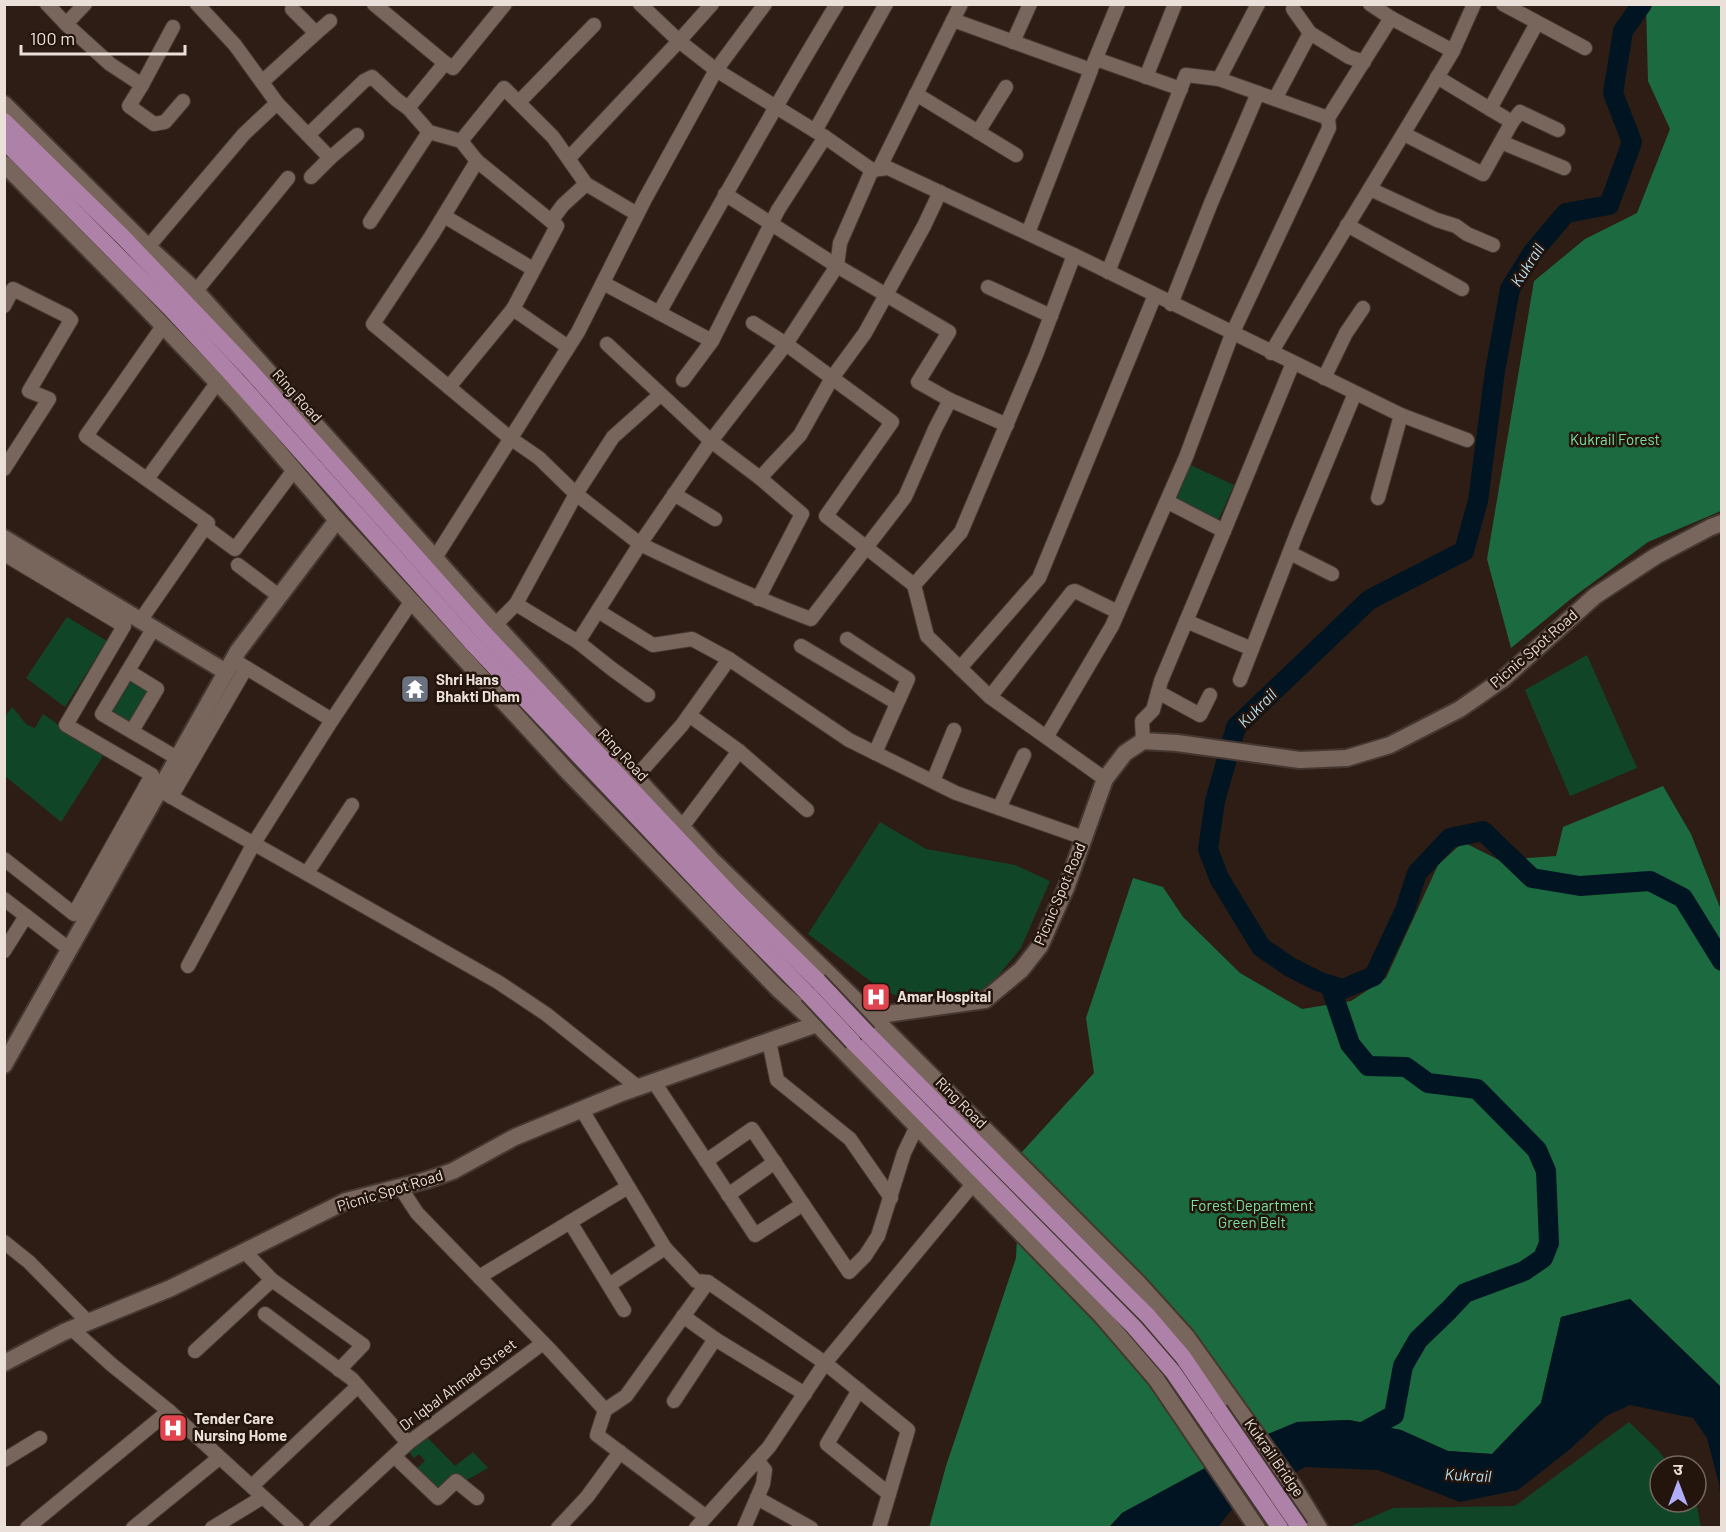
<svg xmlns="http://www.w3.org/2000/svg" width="1726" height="1532" font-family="Barlow,'Noto Sans Devanagari',sans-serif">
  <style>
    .green { fill: #114528 }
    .forest { fill: #1c6a3f }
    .water { fill: #001521 }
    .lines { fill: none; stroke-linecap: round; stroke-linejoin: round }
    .river { stroke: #001521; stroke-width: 20 }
    .minor-casing { stroke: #443731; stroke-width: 16 }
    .tertiary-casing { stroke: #443731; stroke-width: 20 }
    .trunk-casing { stroke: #443731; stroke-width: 20 }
    .minor { stroke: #78655b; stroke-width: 14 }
    .tertiary { stroke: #78655b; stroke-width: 16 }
    .trunk { stroke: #ae82a8; stroke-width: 16 }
    .trunk-bridge-casing { stroke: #443731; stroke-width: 20; stroke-linecap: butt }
    .trunk-bridge { stroke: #ae82a8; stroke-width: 16 }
    .labels { text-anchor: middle; stroke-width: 5; stroke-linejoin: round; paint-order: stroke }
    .street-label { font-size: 15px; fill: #eadfd9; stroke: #23140c }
    .park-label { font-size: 15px; fill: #7be0a0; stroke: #23140c }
    .poi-label { font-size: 15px; font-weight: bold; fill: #eadfd9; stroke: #23140c; text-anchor: start }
    .water-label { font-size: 16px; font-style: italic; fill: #b3ddf3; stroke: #23140c }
  </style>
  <rect width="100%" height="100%" fill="#2d1d15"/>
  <g class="green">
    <path d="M1186 463 1234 485 1217 523 1169 501Z"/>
    <path d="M67 617 107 641 65 707 26 678Z"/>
    <path d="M1587 655 1637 768 1570 796 1525 690Z"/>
    <path d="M128 676 152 690 130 726 106 712Z"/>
    <path d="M12 707 27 725 35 728 43 714 103 756 61 822 5 776 4 718Z"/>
    <path d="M880 822 926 849 1015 865 1050 881 1021 948 993 982 971 998 915 1004 881 989 808 934Z"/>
    <path d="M1629 1422 1658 1450 1670 1466H1660V1502H1696L1701 1527H1349L1393 1508 1515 1506Z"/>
    <path d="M427 1437 455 1466 473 1452 488 1468 465 1481 456 1474 440 1491 416 1469 425 1461 419 1454 414 1458 409 1452Z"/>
  </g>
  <g class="forest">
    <path d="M1646 5H1721V511L1648 542 1572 598 1511 648 1487 559 1534 281 1585 239 1637 213 1670 129 1648 81Z"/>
    <path d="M1663 786 1691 834 1721 910V1387L1630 1299 1561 1317 1541 1403 1492 1454 1448 1451 1401 1430 1349 1420 1297 1422 1268 1434 1122 1513 1109 1527 929 1528 946 1466 1016 1258 1021 1153 1094 1073 1086 1018 1133 878 1163 887 1183 917 1240 973 1302 1009 1351 1001 1386 978 1438 865 1463 842 1499 860 1556 856 1563 827Z"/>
  </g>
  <path class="water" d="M1630 1299 1721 1387V1501L1719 1484 1707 1438 1693 1418 1630 1405 1606 1416 1569 1450 1518 1490 1460 1502 1378 1470 1305 1467 1234 1507 1218 1527 1109 1528 1122 1513 1268 1434 1297 1422 1349 1420 1401 1430 1448 1451 1492 1454 1541 1403 1561 1317Z"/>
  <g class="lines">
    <g class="river">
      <path d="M1642 4 1623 31 1613 93 1632 142 1609 205 1566 213 1533 252 1510 289 1495 371 1478 501 1464 551 1369 600 1236 727 1215 801 1208 849 1219 878 1261 947 1290 967 1320 982 1343 989 1374 976 1405 910 1417 873 1450 838 1483 831 1532 878 1580 886 1650 881 1683 898 1722 961"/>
      <path d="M1330 985 1350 1044 1368 1066 1406 1067 1428 1083 1477 1089 1537 1150 1546 1171 1549 1243 1543 1258 1524 1271 1465 1293 1449 1310 1418 1340 1403 1366 1394 1415 1354 1437"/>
    </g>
    <g class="minor-casing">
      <g id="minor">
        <path d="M47 4 66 24 85 4"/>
        <path d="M374 4 445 63 408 108 429 132 461 141"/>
        <path d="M765 4 716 70 825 137 872 170 888 168 1074 255 1401 415 1467 440"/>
        <path d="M1370 4 1391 18"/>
        <path d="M1503 4 1585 48"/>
        <path d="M1293 9 1310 33 1349 57 1364 62"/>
        <path d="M953 20 1091 70 1028 233"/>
        <path d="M66 24 110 64 142 85 173 27"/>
        <path d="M316 33 330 21"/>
        <path d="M1013 42 1030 4"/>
        <path d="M1096 59 1181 89"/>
        <path d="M445 63 453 68 505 4"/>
        <path d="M1093 65 1118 4"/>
        <path d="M1146 77 1175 4"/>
        <path d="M1437 77 1490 109 1537 23"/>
        <path d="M1219 79 1328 118 1391 18 1453 51 1474 4"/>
        <path d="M262 82 316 33 292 9"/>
        <path d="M142 85 129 106 154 124 165 122 183 101"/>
        <path d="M916 94 1016 155"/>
        <path d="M1275 99 1310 33"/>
        <path d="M519 102 594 25"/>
        <path d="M277 103 330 158 311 177"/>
        <path d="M1512 122 1520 112 1558 130"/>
        <path d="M815 131 886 4"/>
        <path d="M978 132 1006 87"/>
        <path d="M1404 134 1483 174 1512 122 1490 109"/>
        <path d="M308 135 364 81 372 77 397 100 408 108"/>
        <path d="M1501 142 1564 168"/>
        <path d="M330 158 357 135"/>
        <path d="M569 158 679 41 640 4"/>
        <path d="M477 161 557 226 513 309"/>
        <path d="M879 169 961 4"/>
        <path d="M1370 189 1437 220 1456 226 1467 234 1493 245"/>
        <path d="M725 194 837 266 949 332 918 382 950 400"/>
        <path d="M637 214 586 184 553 137 504 88 461 141 477 161 432 235 373 324 510 438 539 458 576 494 640 544 711 441 760 478 802 514 758 599"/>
        <path d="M444 216 533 269"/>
        <path d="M551 221 563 205 586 184"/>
        <path d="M370 222 429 132"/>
        <path d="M1347 225 1462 289"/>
        <path d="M148 247 244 134 277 103 235 45 197 4"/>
        <path d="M1074 255 1036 355 961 532 914 585 927 636 990 697 1105 779"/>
        <path d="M1108 272 1186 75 1219 79 1258 4"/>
        <path d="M603 283 712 341 778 210 825 137"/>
        <path d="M988 287 1051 316"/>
        <path d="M196 291 288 178"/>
        <path d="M1171 304 1211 203 1258 93"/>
        <path d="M4 306 13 289 67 316 71 320 29 391 49 399 4 469"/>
        <path d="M659 313C717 209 775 106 837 4"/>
        <path d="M753 323 786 344 892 422 826 516 914 585"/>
        <path d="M607 344 711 441 786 344 837 266 840 243 872 170"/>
        <path d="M1271 353C1331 251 1393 152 1453 51"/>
        <path d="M1324 378 1346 333 1363 308"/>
        <path d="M683 380 712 341"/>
        <path d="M449 387 513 309 568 347"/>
        <path d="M760 478 800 435 832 378 865 333 924 226 940 192"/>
        <path d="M147 479 217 383"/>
        <path d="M674 494 715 519"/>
        <path d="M1378 498 1401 415"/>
        <path d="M1168 502 1224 531 1293 363"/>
        <path d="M205 527 235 549 294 470"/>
        <path d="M1290 553 1332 574"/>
        <path d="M4 554 124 626 66 725 152 775 74 914 4 859"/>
        <path d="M435 558 578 332 645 199 716 70 679 41 712 4"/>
        <path d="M238 565 279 596"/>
        <path d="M516 604 576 494 613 437 660 395"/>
        <path d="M598 611 653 645 692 639 729 659"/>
        <path d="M140 621 208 523 86 436 163 326"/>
        <path d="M1186 621 1252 649"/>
        <path d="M495 625 516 604 578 642 640 544C696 571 752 597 811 619L905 497 935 429 950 400 1007 425"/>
        <path d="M153 629 102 714 177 758"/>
        <path d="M847 639 908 679 875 753"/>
        <path d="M578 642 612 669 648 695"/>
        <path d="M801 646 897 703"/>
        <path d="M240 664 332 720"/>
        <path d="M960 668 1039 578 1155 295"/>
        <path d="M128 671 157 689 132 731"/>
        <path d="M1240 680 1297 533 1355 393"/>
        <path d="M1158 692 1200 715 1210 695"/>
        <path d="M990 697 1072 592 1075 591 1118 612"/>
        <path d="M689 715 739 751 807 810"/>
        <path d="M1047 736 1112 626 1186 457 1232 334 1329 128 1328 118"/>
        <path d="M1143 741 1142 721 1153 710 1161 681 1224 531"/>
        <path d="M636 777 682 725 729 659 849 740 956 793 1084 838"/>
        <path d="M933 781 954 730"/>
        <path d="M159 790 498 982 546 1014 639 1088"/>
        <path d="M171 797 246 668"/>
        <path d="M999 808 1024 755"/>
        <path d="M682 827 739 751"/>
        <path d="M307 873 352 805"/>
        <path d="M4 899 69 949"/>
        <path d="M4 951 26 916"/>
        <path d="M188 966 254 843 332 720 411 602"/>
        <path d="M769 1041 777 1080 850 1139 891 1198"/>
        <path d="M654 1082 755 1235 803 1204"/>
        <path d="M582 1110 665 1248 696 1281 708 1282 825 1363 908 1430 879 1528"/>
        <path d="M706 1161 752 1129 849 1272 865 1256 878 1236 904 1153 917 1126"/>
        <path d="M400 1187 417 1213 551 1351 605 1410"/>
        <path d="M728 1195 775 1162"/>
        <path d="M570 1222 624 1310"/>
        <path d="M4 1242 29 1262 88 1322"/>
        <path d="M244 1251 272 1280"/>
        <path d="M479 1277 628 1187"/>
        <path d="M609 1285 665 1248"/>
        <path d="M265 1314 352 1379 408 1443"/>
        <path d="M683 1316 715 1339"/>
        <path d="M72 1329 112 1365 169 1411 297 1528"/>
        <path d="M195 1351 272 1280 363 1345 339 1370"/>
        <path d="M859 1390 827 1444 889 1494"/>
        <path d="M674 1401 715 1339 805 1394"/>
        <path d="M394 1456 438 1498 456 1481 477 1498"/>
        <path d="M4 1460 40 1438"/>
        <path d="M252 1486 358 1386"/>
        <path d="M757 1498 811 1528"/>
        <path d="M705 1516 597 1435 605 1410 626 1396 708 1282"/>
        <path d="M27 1528 169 1411"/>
        <path d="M133 1528 219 1458"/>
        <path d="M212 1528 263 1497"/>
        <path d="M316 1528 408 1443 543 1343"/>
        <path d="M558 1528 587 1497 620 1452"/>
        <path d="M696 1528 769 1447 825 1363 973 1184"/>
        <path d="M744 1528 763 1484 765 1470 757 1460"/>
      </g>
    </g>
    <g class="tertiary-casing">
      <g id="tertiary">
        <path d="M4 104 148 247 196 291 468 595 712 860 871 1015 1139 1284 1186 1336 1294 1487 1319 1528"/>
        <path d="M4 164 129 290 236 402 337 520 569 773 778 989 817 1024 1101 1315 1156 1379 1257 1528"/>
        <path d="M4 538 226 672"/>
        <path d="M4 1065 238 651 337 520"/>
        <path d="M4 1363 64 1332 171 1288 346 1201 427 1180 453 1171 515 1137 619 1094 817 1024 985 1000 1021 970 1040 946 1066 888 1105 779 1125 753 1143 741 1177 743 1300 760 1347 758 1390 745 1460 709 1503 679 1595 596 1656 556 1711 527 1722 523"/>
      </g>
    </g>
    <g class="trunk-casing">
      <g id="trunk">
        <path d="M4 121 123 237 248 368 484 633 734 898 818 981"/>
        <path d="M4 141 169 307 234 377 471 642 728 913 808 994"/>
        <path d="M868 1034 1148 1316 1183 1357 1219 1410"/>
        <path d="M853 1042 1134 1327 1173 1372 1204 1417"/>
      </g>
    </g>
    <use href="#minor" class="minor"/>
    <use href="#tertiary" class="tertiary"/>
    <use href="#trunk" class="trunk"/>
    <g class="trunk-bridge-casing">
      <g id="trunk-bridge">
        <path d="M818 981 868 1034"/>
        <path d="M808 994 853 1042"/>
        <path d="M1219 1410 1300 1528"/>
        <path d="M1204 1417 1280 1528"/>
      </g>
    </g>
    <use href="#trunk-bridge" class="trunk-bridge"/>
  </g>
  <defs>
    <g id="temple-square" transform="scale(1.5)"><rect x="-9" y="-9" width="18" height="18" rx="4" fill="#6b7280" stroke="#23140c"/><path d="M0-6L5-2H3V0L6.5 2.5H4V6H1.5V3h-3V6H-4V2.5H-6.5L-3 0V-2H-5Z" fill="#fff"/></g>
    <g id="hospital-square" transform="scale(1.5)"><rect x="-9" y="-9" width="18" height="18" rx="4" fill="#e0444e" stroke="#23140c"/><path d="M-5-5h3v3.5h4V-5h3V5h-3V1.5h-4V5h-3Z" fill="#fff"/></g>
  </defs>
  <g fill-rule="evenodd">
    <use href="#temple-square" x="415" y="689"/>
    <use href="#hospital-square" x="876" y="997"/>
    <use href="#hospital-square" x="173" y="1428"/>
  </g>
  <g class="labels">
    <g class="street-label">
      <text transform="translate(297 396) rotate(48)" y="5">Ring Road</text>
      <text transform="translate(1534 649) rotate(-41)" y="5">Picnic Spot Road</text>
      <text transform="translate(623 755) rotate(47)" y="5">Ring Road</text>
      <text transform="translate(1060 894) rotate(-67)" y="5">Picnic Spot Road</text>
      <text transform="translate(961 1103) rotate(45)" y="5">Ring Road</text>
      <text transform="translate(390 1191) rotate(-17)" y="5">Picnic Spot Road</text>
      <text transform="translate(458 1385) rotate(-37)" y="5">Dr Iqbal Ahmad Street</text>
      <text transform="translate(1274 1458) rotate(55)" y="5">Kukrail Bridge</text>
    </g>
    <g class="park-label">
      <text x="1615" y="445">Kukrail Forest</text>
      <text x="1252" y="1211">Forest Department<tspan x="1252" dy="17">Green Belt</tspan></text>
    </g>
    <g class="poi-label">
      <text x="436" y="685">Shri Hans<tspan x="436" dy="17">Bhakti Dham</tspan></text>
      <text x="897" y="1002">Amar Hospital</text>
      <text x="194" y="1424">Tender Care<tspan x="194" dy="17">Nursing Home</tspan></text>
    </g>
    <g class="water-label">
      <text transform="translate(1527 265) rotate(-57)" y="6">Kukrail</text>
      <text transform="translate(1257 708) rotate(-45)" y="6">Kukrail</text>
      <text transform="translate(1468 1475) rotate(3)" y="6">Kukrail</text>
    </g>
  </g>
  <rect width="1726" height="1532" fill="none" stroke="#eadfd9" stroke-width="12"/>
  <g transform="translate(1678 1484)"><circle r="28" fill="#23140c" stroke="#73655e" stroke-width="1.5"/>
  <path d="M0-4.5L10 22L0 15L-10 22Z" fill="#b2adf9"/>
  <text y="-9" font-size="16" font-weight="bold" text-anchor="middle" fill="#eadfd9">उ</text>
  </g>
  <path d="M21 45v9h164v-9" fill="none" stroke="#eadfd9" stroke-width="3"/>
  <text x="30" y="45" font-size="18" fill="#eadfd9" stroke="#23140c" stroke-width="4.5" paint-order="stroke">100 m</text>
</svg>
